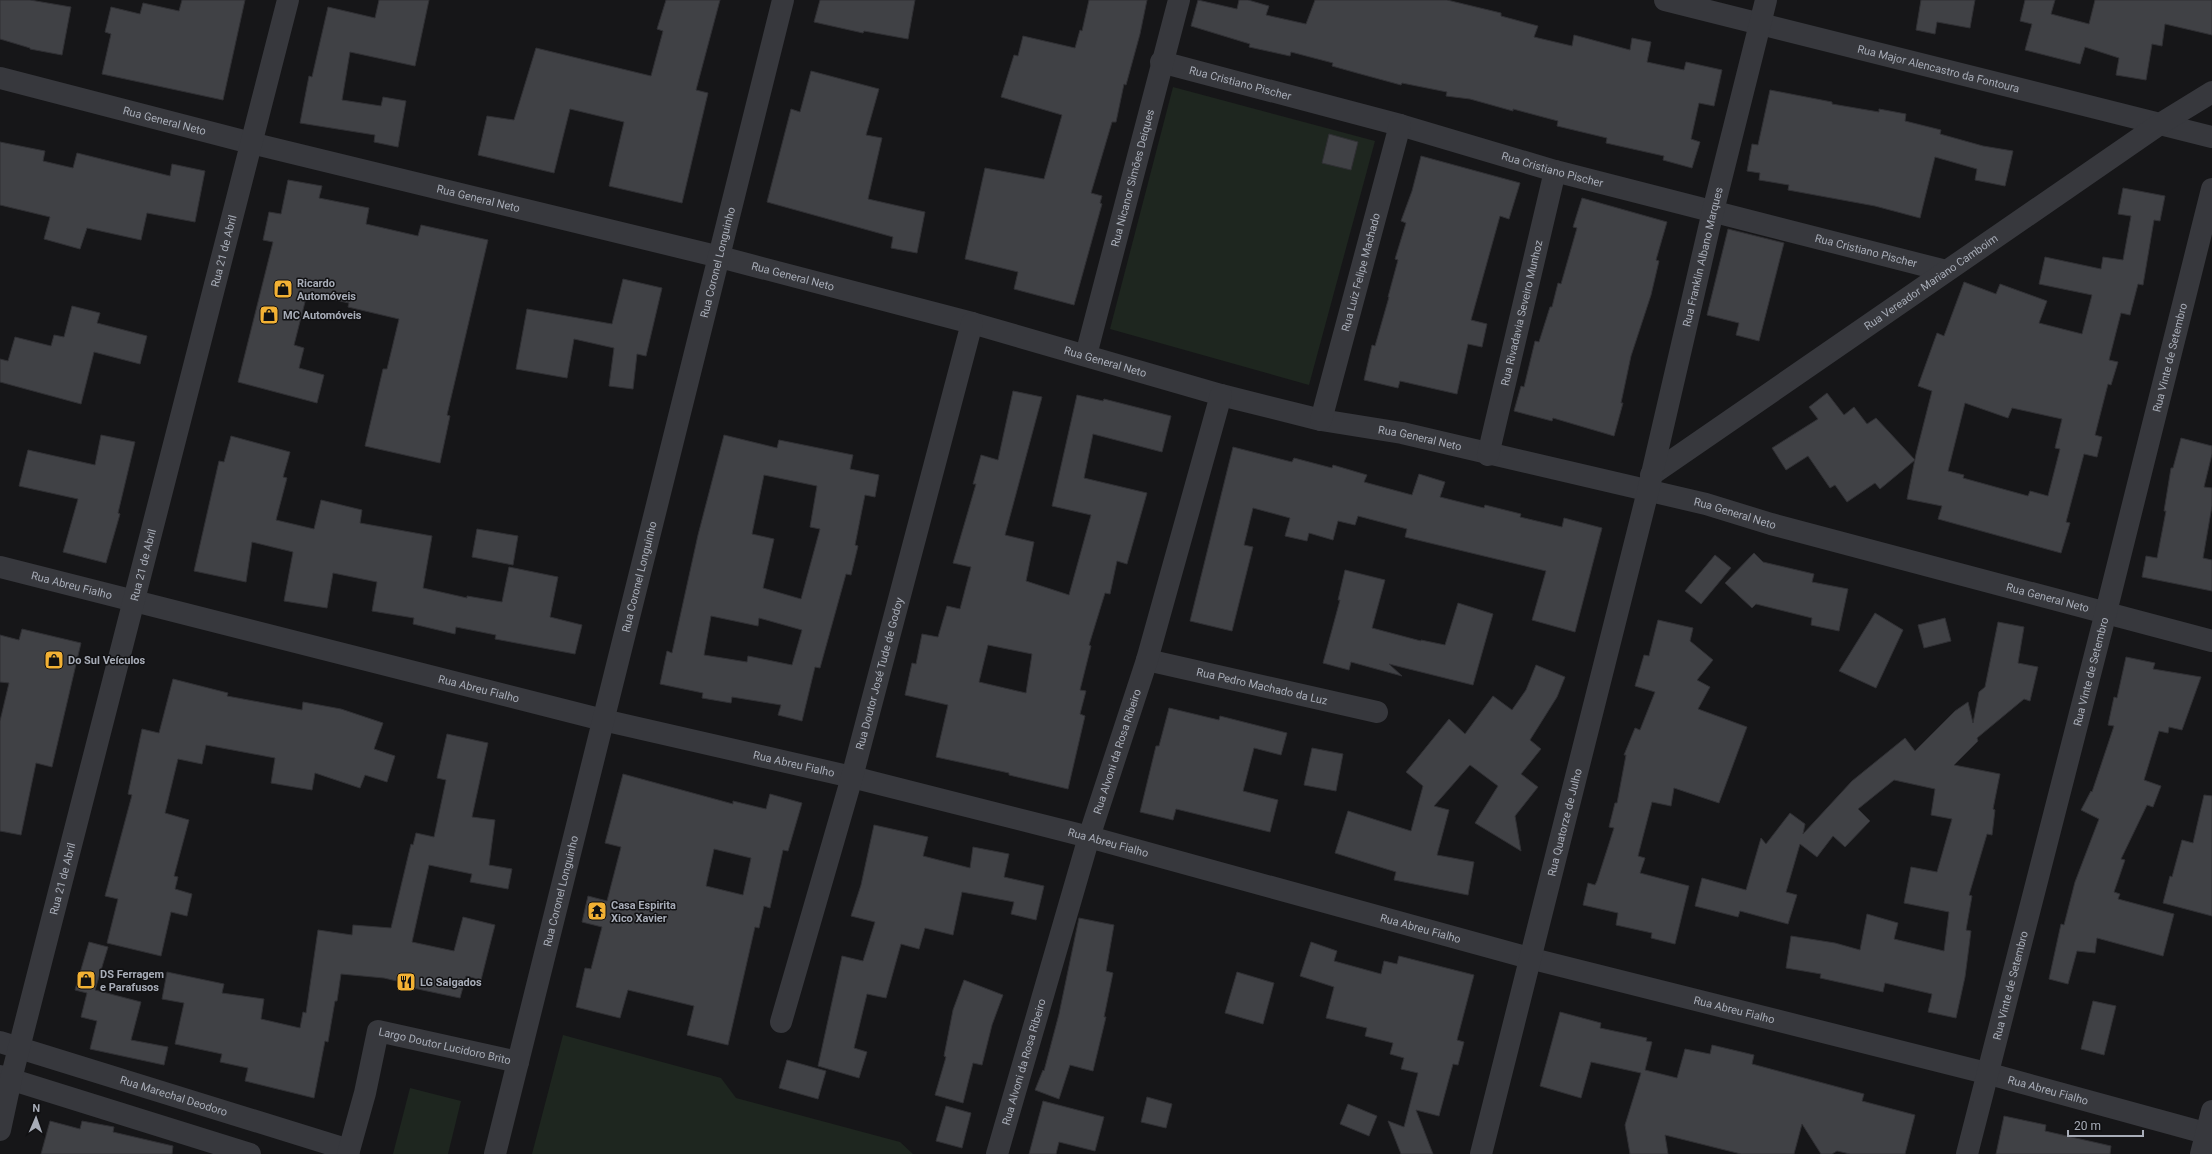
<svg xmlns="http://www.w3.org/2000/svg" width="2212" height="1154" font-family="Roboto,sans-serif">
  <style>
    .green { fill: #1e261f }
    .building { fill: #404145; stroke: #303034; fill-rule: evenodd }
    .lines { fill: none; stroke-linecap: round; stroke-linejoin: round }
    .minor { stroke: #37383d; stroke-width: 22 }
    .tertiary { stroke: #37383d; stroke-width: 22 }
    .labels { text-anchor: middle; stroke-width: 3; stroke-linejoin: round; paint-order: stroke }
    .street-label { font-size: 11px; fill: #a8adb8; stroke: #111113 }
    .poi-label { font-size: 11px; font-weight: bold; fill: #a8adb8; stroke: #111113; text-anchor: start }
  </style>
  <rect width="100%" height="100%" fill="#161618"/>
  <g class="green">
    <path d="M1173 87 1375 141 1309 385 1110 329Z"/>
    <path d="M563 1035 721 1078 736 1098 900 1142 913 1154H532Z"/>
    <path d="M410 1088 461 1101 448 1154H393Z"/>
  </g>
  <g class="building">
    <path d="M0 0H30L71 7 62 55 30 49V48L0 39Z"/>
    <path d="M182 0H245L223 100 102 74 111 34 105 32 111 7 140 14 143 3 179 11Z"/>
    <path d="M379 0H429L415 66 350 52 342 100 381 106 383 97 406 101 398 147 374 142 375 135 300 123 309 76 312 77 328 7 375 18Z"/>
    <path d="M666 0H720L696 90 708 93 682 203 609 186 624 122 570 109 554 173 478 155 487 116 514 120 536 48 651 76 663 31 657 29Z"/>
    <path d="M820 0H915L908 39 864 31 863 33 814 22Z"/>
    <path d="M1089 0H1147L1140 34 1126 85 1124 84 1116 122H1112L1091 193 1102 196 1100 203 1102 204 1074 305 1014 289 1018 272 965 259 985 168 1044 179 1062 115 1001 97 1014 55 1018 56 1023 36 1075 48 1080 30 1082 31Z"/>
    <path d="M1198 0 1237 9 1239 0H1248L1269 6 1266 15 1306 24 1315 0H1447L1501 13V16L1538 26 1534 37 1572 46 1574 35 1630 50 1632 38 1651 42 1647 62 1684 70 1686 62 1722 70 1714 106 1699 103 1691 139 1700 142 1692 168 1663 160 1664 156 1606 143 1607 138 1557 126 1558 121 1513 109V111L1470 99 1446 96 1447 92 1402 83 1401 85 1357 73 1332 66 1333 63 1291 52 1290 56 1249 47 1250 44 1191 26Z"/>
    <path d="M1921 0H1975L1970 28 1937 22 1935 34 1916 30Z"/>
    <path d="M2025 0H2055L2051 14 2089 24 2095 0H2212V35L2165 24 2162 46 2152 44 2146 80 2116 75 2119 58 2085 47 2080 64 2025 50 2032 24 2020 21Z"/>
    <path d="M811 71 879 89 866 135 882 138 868 199 925 212 917 253 891 248 893 237 767 202 791 109 800 112Z"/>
    <path d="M1770 90 1832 102V104L1879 112V109L1906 114 1905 121 1941 130 1940 134 1983 146 2013 151 2005 186 1975 180 1977 169 1935 157 1920 218 1875 206 1788 190 1789 185 1759 180 1760 173 1747 171 1752 144 1758 145Z"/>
    <path d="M1329 134 1358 142 1351 170 1322 163Z"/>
    <path d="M0 142 45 151 43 161 73 168 77 153 170 176 172 164 205 171 195 222 147 213 141 240 87 228 80 249 44 239 50 217 0 205Z"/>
    <path d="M1421 156 1520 183 1509 219 1500 216 1471 320 1487 324 1482 347 1468 344 1457 394 1400 381 1398 388 1364 380 1372 345 1375 346 1389 297H1388L1398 260 1395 259 1406 223 1401 221 1412 191Z"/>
    <path d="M288 180 322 186 319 198 369 208 366 224 418 236 421 225 488 240 447 415 450 416 440 463 365 446 383 369H387L399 319 348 307 349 303 307 294 294 345 304 348 299 368 324 375 317 403 238 382 273 242 263 240 269 212 281 214Z"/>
    <path d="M2123 188 2165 196 2160 221 2154 220 2143 285 2138 284 2130 315 2121 313 2109 360 2118 362 2111 385 2108 384 2095 435 2102 437 2097 457 2084 454 2066 522 2070 523 2061 553 1938 519 1942 506 1907 499 1916 454 1932 391 1918 386 1937 333 1944 336 1964 282 1996 294 2000 284 2047 301 2039 323 2082 334 2092 295 2039 284 2045 257 2101 269 2103 257 2123 260 2131 216 2118 214ZM1965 403 2008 418 2012 408 2062 419 2055 448 2060 449 2048 496 2030 491 2028 496 1963 478 1964 475 1948 471Z"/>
    <path d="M1582 198 1667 222 1656 260 1659 261 1651 295 1631 356 1621 403H1623L1614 436 1553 418 1552 421 1514 411 1521 386 1524 387 1535 341 1539 342 1550 307H1552L1558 283 1561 284 1577 228 1573 227Z"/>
    <path d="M1728 229 1784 243 1759 341 1736 335 1739 323 1707 315Z"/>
    <path d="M623 279 662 288 646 356 637 354 633 389 609 386 614 348 574 339 567 378 516 369 527 309 612 324Z"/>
    <path d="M72 306 100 313 97 323 147 336 140 364 94 352 81 404 0 382V359L8 361 15 337 51 346 54 335 64 337Z"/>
    <path d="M1013 391 1042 397 1005 535 1034 542 1026 581 1069 595 1091 515 1052 506 1077 395 1103 401 1104 399 1171 416 1162 452 1093 434 1084 478 1147 493 1127 564 1117 561 1110 594 1105 593 1089 645 1091 646 1080 690 1086 691 1080 714 1085 716 1068 789 1009 775V773L936 757 948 705 905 695 912 663 916 664 922 634 938 637 947 606 960 609 971 567 953 563 976 484H973L981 455 998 460ZM988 645 1032 654 1026 693 979 682Z"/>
    <path d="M1827 393 1844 415 1854 407 1867 424 1876 418 1915 460 1880 489 1875 483 1847 502 1835 485 1830 488 1808 456 1786 470 1772 448 1818 419 1809 407Z"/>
    <path d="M101 435 135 442 118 513 120 514 106 563 63 552 78 499 19 486 28 450 95 465Z"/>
    <path d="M724 435 777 448 779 440 853 455 850 469 879 475 875 497 865 495 855 545 858 546 851 575 846 574 820 668 815 667 802 721 778 715 781 705 732 697 731 703 702 698 703 693 660 684 667 651 672 653 698 535ZM764 475 817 486 810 527 820 529 801 599 763 588 774 539 752 534ZM711 616 758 626 759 618 802 630 792 665 748 656 747 662 704 655Z"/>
    <path d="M231 436 290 452 283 477 287 478 276 520 314 529 321 500 362 510 360 523 432 536 423 588 467 598V596L502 602 509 567 558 577 550 617 582 625 575 654 495 639 496 635 456 627 455 634 413 624 414 618 372 611 377 582 333 573 327 608 284 601 293 552 252 542 246 582 194 571 219 461 224 462Z"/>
    <path d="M2181 438 2212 446V454L2204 487 2212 488V506L2203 558 2212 560V591L2142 577 2146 556 2157 558 2166 511H2164L2171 468H2173Z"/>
    <path d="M1233 447 1292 462 1294 458 1332 468 1333 465 1367 475 1364 482 1412 495 1419 474 1445 482 1440 497 1484 508 1485 505 1521 514 1520 517 1562 527 1564 518 1602 528 1575 632 1532 620 1546 571 1405 537 1407 529 1358 516 1355 525 1338 521 1333 540 1309 533 1307 541 1285 536 1290 518 1253 508 1244 545 1253 547 1232 631 1190 621Z"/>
    <path d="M477 529 518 536 513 565 472 557Z"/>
    <path d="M1754 553 1763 562 1814 574 1812 582 1848 589 1839 631 1811 625 1812 618 1756 604 1752 608 1725 583Z"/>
    <path d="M1715 555 1731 568 1701 604 1685 591Z"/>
    <path d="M1345 570 1385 580 1372 628 1421 641V640L1445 645 1458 603 1493 614 1473 685 1389 664 1402 676 1351 662 1349 670 1323 663 1340 600H1338Z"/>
    <path d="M1875 613 1903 630 1876 688 1839 671Z"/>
    <path d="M1945 618 1951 641 1924 648 1918 625Z"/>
    <path d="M1658 620 1693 628 1690 641 1713 660 1697 680 1710 687 1698 709 1747 727 1719 803 1674 788 1671 806 1652 802 1638 856 1645 858 1640 873 1689 886 1675 944 1651 938 1652 933 1616 925 1618 913 1583 905 1588 883 1595 885 1597 881 1614 828 1609 827 1615 803H1617L1626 755H1624L1635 728 1640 730 1655 692 1635 686 1644 655 1649 656Z"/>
    <path d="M1998 622 2024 627 2018 663 2038 667 2030 701 2024 699 1977 738 1978 741 1954 765 2000 774 1993 809 1995 810 1992 835 1987 834 1969 895 1972 896 1966 930 1971 931 1965 977 1956 1018 1928 1012 1932 994 1885 983 1883 992 1820 978 1821 974 1786 968 1791 936 1835 943 1860 950 1867 914 1898 923 1894 939 1944 951 1949 912 1904 903 1911 867 1937 872 1952 819 1931 815 1935 789 1894 780 1858 809 1870 821 1845 847 1833 836 1817 857 1800 844 1786 892 1797 895 1788 924 1740 911 1738 917 1695 906 1702 878 1746 890 1761 838 1766 844 1790 813 1805 824 1803 834 1852 781 1905 738 1915 751 1955 711 1968 702 1973 723 1979 692 1985 687Z"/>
    <path d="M22 629 81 643 52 767 36 763 21 835 0 831V721L9 683 0 682V635L19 640Z"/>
    <path d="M2126 657 2155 663 2153 669 2201 677 2182 730 2169 727 2168 733 2159 731 2144 780 2161 786 2153 807 2147 805 2121 859 2125 860 2114 892 2120 894 2118 899 2174 914 2163 956 2097 938 2095 953 2077 951 2068 984 2049 979 2061 924 2064 925 2075 882 2099 819 2081 810 2091 791 2092 792 2114 726 2108 725 2114 697 2117 698Z"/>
    <path d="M1536 665 1565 677 1557 697 1530 740 1541 749 1521 774 1538 787 1515 816 1521 851 1475 823 1498 786 1470 765 1434 806 1449 810 1437 855 1474 862 1468 895 1394 880 1396 872 1335 853 1348 811 1411 831 1423 786 1406 772 1449 719 1465 734 1493 696 1512 710 1526 690Z"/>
    <path d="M173 679 228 693 227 696 302 710 303 702 341 709 383 723 374 749 395 756 387 782 365 775 360 788 315 773 312 790 271 783 275 758 206 745 202 764 178 759 165 813 189 820 174 876 178 877 175 889 192 894 187 916 171 912 161 956 107 943 118 899 105 896 132 795 128 794 142 729 159 733Z"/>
    <path d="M1169 708 1219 720 1220 716 1287 733 1281 755 1254 748 1243 791 1278 800 1270 832 1176 809 1173 820 1140 812 1156 746H1159Z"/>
    <path d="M447 734 488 743 472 817 495 820 489 865 512 869 508 889 470 882 472 874 429 865 412 942 454 951 463 917 495 925 481 980 466 976 460 998 413 988 414 985 384 978 341 974 337 1001H335L328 1042 325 1041 314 1098 245 1081 248 1068 220 1062 222 1054 175 1044 184 1003 162 999 167 972 224 984 222 993 264 999 261 1019 300 1028 303 1012 306 1013 318 930 352 935 353 925 391 928 411 844 413 845 416 833 434 837 446 780 437 778Z"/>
    <path d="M1312 748 1343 754 1336 791 1304 785Z"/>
    <path d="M623 774 733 804V801L766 809 770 794 802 803 788 851 783 850 770 908 764 906 759 928 755 927 728 1045 687 1035 694 1006 628 990 620 1018 576 1007 585 968 591 969 602 927 582 922 588 896 607 901 621 847 605 843ZM714 849 751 858 743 895 706 886Z"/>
    <path d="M2204 795 2212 796V916L2163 903 2170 876 2172 877 2182 840 2193 843Z"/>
    <path d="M874 825 928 837 923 856 970 868 973 847 1009 854 1004 877 1044 886 1036 920 1011 914 1014 902 962 892 953 935 925 928 919 949 901 944 886 998 867 994 854 1048 867 1052 859 1078 818 1066 842 956 863 961 875 922 851 916 861 885Z"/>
    <path d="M1079 918 1114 925 1106 971 1113 973 1104 1017H1106L1093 1071 1070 1065 1059 1099 1035 1090 1043 1070 1044 1071 1059 1014Z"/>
    <path d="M89 942 108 947 95 990 141 1002 131 1040 168 1047 164 1065 90 1049 97 1021 81 1017 87 993 75 990Z"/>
    <path d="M1311 942 1337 951 1334 961 1381 974 1384 961 1397 964 1399 956 1474 975 1457 1040 1464 1042 1458 1065 1453 1064 1439 1116 1416 1110 1433 1154H1401L1388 1121 1404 1127 1418 1073 1401 1069 1404 1058 1390 1054 1393 1043 1365 1036 1367 1028 1326 1018 1334 987 1300 976Z"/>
    <path d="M1237 972 1274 983 1263 1024 1225 1013Z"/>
    <path d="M964 980 1003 995 992 1025 982 1065 973 1063 963 1103 935 1095 946 1057 944 1056 953 1010Z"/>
    <path d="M2093 1001 2116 1006 2104 1055 2081 1049Z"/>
    <path d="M1560 1012 1601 1023 1600 1028 1647 1038 1646 1041 1652 1042 1645 1070 1677 1078 1685 1049 1710 1054 1712 1045 1754 1055 1752 1064 1864 1094 1862 1101 1915 1115 1905 1154H1850L1837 1151 1832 1154H1821L1802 1124 1794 1154H1741L1665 1135 1668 1154H1630L1625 1125 1641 1073 1591 1062 1581 1098 1540 1086Z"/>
    <path d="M787 1060 826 1071 818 1099 779 1088Z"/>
    <path d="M1147 1097 1172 1104 1166 1128 1141 1122Z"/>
    <path d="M1043 1101 1104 1117 1095 1151 1059 1142 1056 1154H1029Z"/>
    <path d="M1348 1104 1377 1116 1369 1136 1340 1124Z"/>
    <path d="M946 1106 971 1113 962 1148 936 1141Z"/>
    <path d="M2004 1116 2046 1125 2045 1131 2111 1146 2110 1154H1996Z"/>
    <path d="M50 1121 80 1129 82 1121 114 1127 113 1132 173 1146 172 1154H41Z"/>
  </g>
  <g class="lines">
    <g class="minor">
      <path id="s1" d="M1665 0 2212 137"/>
      <path id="s2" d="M1161 62 1400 125 1555 171 1946 271"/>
      <path id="s3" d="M251 143 720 257 972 323 1221 395 1321 420 1402 433 1706 504 1771 524 2212 641"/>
      <path id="s4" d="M1086 355 1179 0"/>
      <path id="s5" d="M1321 420 1400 125"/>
      <path id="s6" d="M1488 455 1555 171"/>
      <path id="s7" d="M1651 475 2160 124 2212 92"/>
      <path id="s8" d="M0 567 603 720 852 777 1089 837 1529 958 1986 1073 2212 1135"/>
      <path id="s9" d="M1147 660 1377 712"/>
      <path id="s10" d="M781 1022 852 777 972 323"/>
      <path id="s11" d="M0 1042 349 1150"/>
      <path d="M0 1076 250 1154"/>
      <path id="s12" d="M348 1154 365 1093 378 1031 518 1062"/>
      <path id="s13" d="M495 1154 783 0"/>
      <path id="s14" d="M997 1154 1089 837 1147 660 1221 395"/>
      <path id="s15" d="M1481 1154 1648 491 1713 211 1766 0"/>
      <path id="s16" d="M1967 1154 2106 612 2212 189"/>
      <path d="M2201 1154 2212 1111"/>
    </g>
    <g class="tertiary">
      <path id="s17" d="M0 78 251 143"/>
      <path id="s18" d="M0 1130 11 1079 288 0"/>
    </g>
  </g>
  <defs>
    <g id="shop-square" transform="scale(1)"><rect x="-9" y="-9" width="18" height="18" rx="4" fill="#f2b134" stroke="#111113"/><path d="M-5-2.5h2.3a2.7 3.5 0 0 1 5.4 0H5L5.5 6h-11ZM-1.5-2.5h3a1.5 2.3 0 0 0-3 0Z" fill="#111"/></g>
    <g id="temple-square" transform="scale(1)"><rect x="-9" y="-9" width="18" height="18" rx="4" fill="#f2b134" stroke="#111113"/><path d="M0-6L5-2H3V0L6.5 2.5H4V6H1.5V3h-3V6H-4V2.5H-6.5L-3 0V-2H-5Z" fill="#111"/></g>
    <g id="restaurant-square" transform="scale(1)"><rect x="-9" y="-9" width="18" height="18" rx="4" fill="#f2b134" stroke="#111113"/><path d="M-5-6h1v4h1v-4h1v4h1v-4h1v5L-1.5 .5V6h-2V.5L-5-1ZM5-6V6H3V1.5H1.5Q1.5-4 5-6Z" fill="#111"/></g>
  </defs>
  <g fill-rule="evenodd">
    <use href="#shop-square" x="283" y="289"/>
    <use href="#shop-square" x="269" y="315"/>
    <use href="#shop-square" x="54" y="660"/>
    <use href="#temple-square" x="597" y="911"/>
    <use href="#shop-square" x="86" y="980"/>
    <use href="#restaurant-square" x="406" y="982"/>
  </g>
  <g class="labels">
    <g class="street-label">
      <text dy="4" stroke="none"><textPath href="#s1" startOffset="282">Rua Major Alencastro da Fontoura</textPath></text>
      <text dy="4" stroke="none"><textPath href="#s2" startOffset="82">Rua Cristiano Pischer</textPath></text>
      <text dy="4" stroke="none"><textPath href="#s17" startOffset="170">Rua General Neto</textPath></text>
      <text dy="4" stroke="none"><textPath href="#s2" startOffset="406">Rua Cristiano Pischer</textPath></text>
      <text dy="4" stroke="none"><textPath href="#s4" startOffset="183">Rua Nicanor Simões Deiques</textPath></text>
      <text dy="4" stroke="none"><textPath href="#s3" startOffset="234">Rua General Neto</textPath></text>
      <text dy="4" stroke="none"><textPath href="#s2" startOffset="730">Rua Cristiano Pischer</textPath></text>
      <text dy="4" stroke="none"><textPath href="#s18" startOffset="907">Rua 21 de Abril</textPath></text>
      <text dy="4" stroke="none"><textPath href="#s15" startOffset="924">Rua Franklin Albano Marques</textPath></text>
      <text dy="4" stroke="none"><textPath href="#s13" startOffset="919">Rua Coronel Longuinho</textPath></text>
      <text dy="4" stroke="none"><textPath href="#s5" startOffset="153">Rua Luiz Felipe Machado</textPath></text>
      <text dy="4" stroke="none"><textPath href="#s3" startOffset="558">Rua General Neto</textPath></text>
      <text dy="4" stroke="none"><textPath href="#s7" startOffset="340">Rua Vereador Mariano Camboim</textPath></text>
      <text dy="4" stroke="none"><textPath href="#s6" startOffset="146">Rua Rivadavia Seveiro Munhoz</textPath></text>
      <text dy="4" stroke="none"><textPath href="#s16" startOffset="822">Rua Vinte de Setembro</textPath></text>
      <text dy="4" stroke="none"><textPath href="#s3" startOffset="882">Rua General Neto</textPath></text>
      <text dy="4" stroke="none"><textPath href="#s3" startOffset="1206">Rua General Neto</textPath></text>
      <text dy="4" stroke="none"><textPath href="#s3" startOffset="1530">Rua General Neto</textPath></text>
      <text dy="4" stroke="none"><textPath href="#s18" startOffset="583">Rua 21 de Abril</textPath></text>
      <text dy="4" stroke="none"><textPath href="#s13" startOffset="595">Rua Coronel Longuinho</textPath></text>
      <text dy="4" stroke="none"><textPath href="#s8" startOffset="74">Rua Abreu Fialho</textPath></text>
      <text dy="4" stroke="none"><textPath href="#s3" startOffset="1854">Rua General Neto</textPath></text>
      <text dy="4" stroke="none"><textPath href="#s16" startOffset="498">Rua Vinte de Setembro</textPath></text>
      <text dy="4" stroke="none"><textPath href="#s10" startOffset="362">Rua Doutor José Tude de Godoy</textPath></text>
      <text dy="4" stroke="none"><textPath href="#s9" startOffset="118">Rua Pedro Machado da Luz</textPath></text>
      <text dy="4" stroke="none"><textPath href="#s8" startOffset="494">Rua Abreu Fialho</textPath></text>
      <text dy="4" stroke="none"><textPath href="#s14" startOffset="420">Rua Alvoni da Rosa Ribeiro</textPath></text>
      <text dy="4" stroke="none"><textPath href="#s8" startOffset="818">Rua Abreu Fialho</textPath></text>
      <text dy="4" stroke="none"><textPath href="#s15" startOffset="342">Rua Quatorze de Julho</textPath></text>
      <text dy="4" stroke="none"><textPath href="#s8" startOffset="1142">Rua Abreu Fialho</textPath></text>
      <text dy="4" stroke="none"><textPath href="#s18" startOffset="259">Rua 21 de Abril</textPath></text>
      <text dy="4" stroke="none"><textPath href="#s13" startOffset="271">Rua Coronel Longuinho</textPath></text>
      <text dy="4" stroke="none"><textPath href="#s8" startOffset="1466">Rua Abreu Fialho</textPath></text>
      <text dy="4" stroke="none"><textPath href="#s16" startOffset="174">Rua Vinte de Setembro</textPath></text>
      <text dy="4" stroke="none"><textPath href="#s8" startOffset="1790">Rua Abreu Fialho</textPath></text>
      <text dy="4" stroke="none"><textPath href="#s12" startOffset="195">Largo Doutor Lucidoro Brito</textPath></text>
      <text dy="4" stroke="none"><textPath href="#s14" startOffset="96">Rua Alvoni da Rosa Ribeiro</textPath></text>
      <text dy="4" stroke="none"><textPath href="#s8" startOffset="2114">Rua Abreu Fialho</textPath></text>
      <text dy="4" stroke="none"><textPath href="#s11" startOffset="182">Rua Marechal Deodoro</textPath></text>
    </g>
    <g class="poi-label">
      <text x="297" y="287">Ricardo<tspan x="297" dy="13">Automóveis</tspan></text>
      <text x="283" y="319">MC Automóveis</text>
      <text x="68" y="664">Do Sul Veículos</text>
      <text x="611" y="909">Casa Espirita<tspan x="611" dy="13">Xico Xavier</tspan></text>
      <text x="100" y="978">DS Ferragem<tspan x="100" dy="13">e Parafusos</tspan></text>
      <text x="420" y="986">LG Salgados</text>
    </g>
  </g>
  <g transform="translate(36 1118) rotate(2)" stroke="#111113" stroke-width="3" paint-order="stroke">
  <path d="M0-3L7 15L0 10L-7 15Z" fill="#a8adb8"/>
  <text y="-6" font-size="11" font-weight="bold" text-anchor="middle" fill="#a8adb8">N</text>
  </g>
  <path d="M2068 1130v6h75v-6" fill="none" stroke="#a8adb8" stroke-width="2"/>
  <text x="2074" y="1130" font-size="12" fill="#a8adb8" stroke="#111113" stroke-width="3" paint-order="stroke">20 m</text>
</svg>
